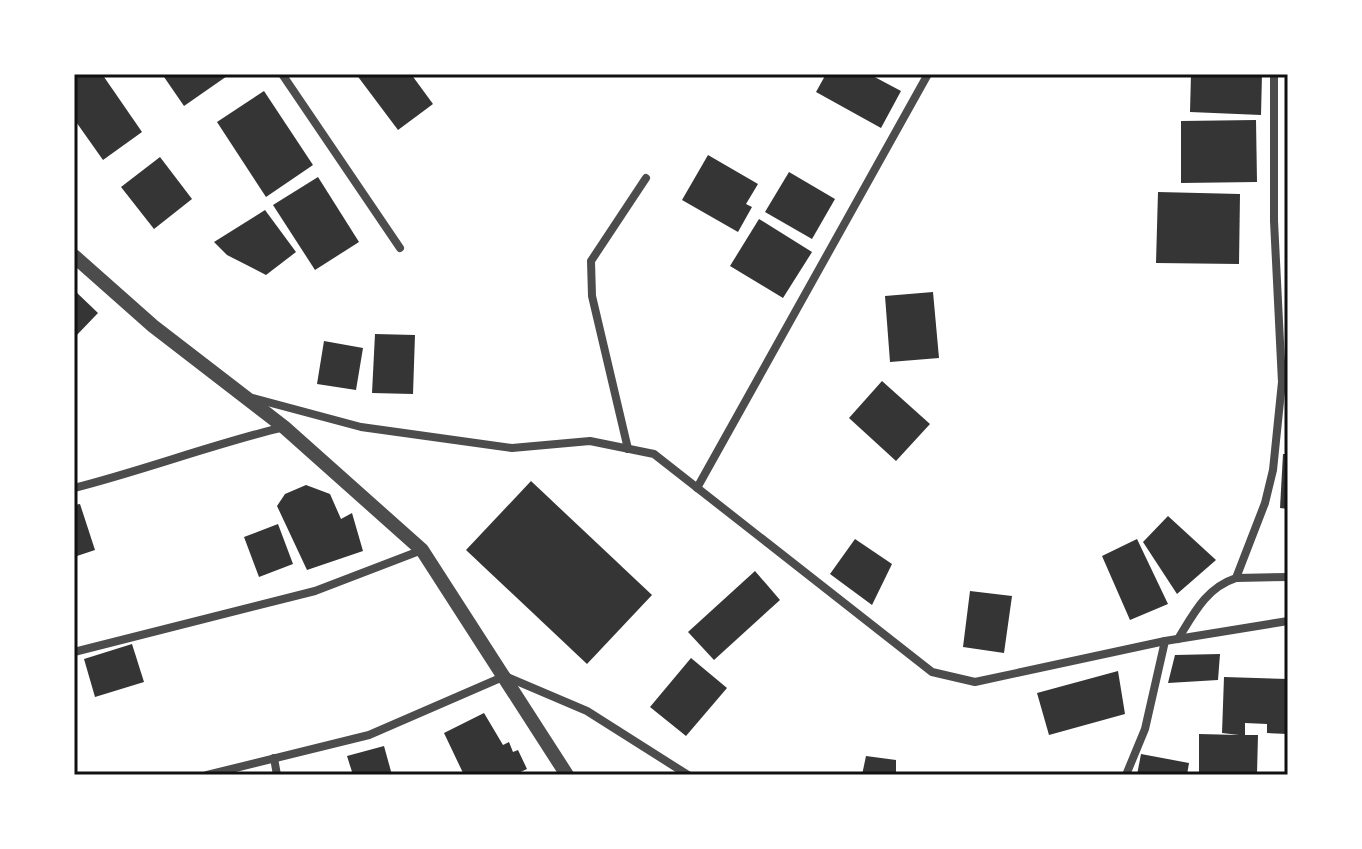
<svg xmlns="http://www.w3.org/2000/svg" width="1362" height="849" font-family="Quicksand,sans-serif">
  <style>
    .building { fill: #353535 }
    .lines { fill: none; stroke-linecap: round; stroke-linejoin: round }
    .minor { stroke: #4c4c4c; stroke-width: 8 }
    .tertiary { stroke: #4c4c4c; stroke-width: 14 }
    .neatline { fill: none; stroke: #111; stroke-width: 3 }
  </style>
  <rect width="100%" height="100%" fill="#fff"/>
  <g class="building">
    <path d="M74 74H102L142 132 103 160 74 119Z"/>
    <path d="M162 74H230L184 106Z"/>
    <path d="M356 74H411L433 104 398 130Z"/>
    <path d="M826 74H869L901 91 881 128 816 92Z"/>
    <path d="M1191 74H1262L1261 115 1190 112Z"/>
    <path d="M264 91 313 165 266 197 217 122Z"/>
    <path d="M1256 120 1257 182 1181 183V121Z"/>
    <path d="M708 155 758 184 746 204 752 207 738 232 682 200Z"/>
    <path d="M160 157 192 199 154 229 121 187Z"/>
    <path d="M789 172 835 199 812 239 765 212Z"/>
    <path d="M318 177 359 242 315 270 273 205Z"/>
    <path d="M1158 192 1240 194 1239 264 1156 263Z"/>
    <path d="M265 210 296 252 266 275 227 255 214 242Z"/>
    <path d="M759 219 812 252 783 298 730 266Z"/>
    <path d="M74 290 98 313 74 338Z"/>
    <path d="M933 292 939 358 890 362 885 296Z"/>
    <path d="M375 334 415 335 413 394 372 393Z"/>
    <path d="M324 341 363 348 356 390 317 384Z"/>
    <path d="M882 381 930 424 896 461 849 418Z"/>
    <path d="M1283 454H1288V509L1280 508Z"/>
    <path d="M531 481 652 595 587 664 466 550Z"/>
    <path d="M306 485 330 494 341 519 352 513 363 551 307 570 277 506 285 494Z"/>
    <path d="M80 504 95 550 74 557V505Z"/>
    <path d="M1168 516 1216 560 1177 594 1143 542Z"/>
    <path d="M278 524 293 564 259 577 244 537Z"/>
    <path d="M855 539 892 564 872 605 830 574Z"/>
    <path d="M1137 539 1168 604 1130 620 1102 556Z"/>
    <path d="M755 571 780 600 714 660 688 632Z"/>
    <path d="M970 591 1012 596 1004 653 963 647Z"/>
    <path d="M132 644 144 682 95 697 84 659Z"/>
    <path d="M1220 654 1218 680 1168 683 1175 655Z"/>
    <path d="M691 658 727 688 686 736 650 707Z"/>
    <path d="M1118 671 1125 714 1049 735 1037 693Z"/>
    <path d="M1224 677 1288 679V734L1267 733V724L1245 723V735H1258L1257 774H1199V734L1239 735 1222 733Z"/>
    <path d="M484 713 503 745 509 742 513 752 518 750 527 769 514 775H464L444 733Z"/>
    <path d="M384 746 392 775H353L347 756Z"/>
    <path d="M1141 754 1189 763 1187 775H1137Z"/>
    <path d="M866 756 896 760V775H862Z"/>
  </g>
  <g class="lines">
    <g class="minor">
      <path d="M282 74 400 248"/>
      <path d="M253 398 361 427 512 448 590 441 654 454 932 672 975 682 1165 641 1288 621"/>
      <path d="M628 449 592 296 591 261 646 178"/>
      <path d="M74 488C145 470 213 444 284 427"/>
      <path d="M697 488 928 74"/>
      <path d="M1236 578 1288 577"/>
      <path d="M1178 639C1194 613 1206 588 1236 578L1265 503 1273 470 1282 382 1274 221V74"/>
      <path d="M74 652 315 591 422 550"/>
      <path d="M274 758 277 775"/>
      <path d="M207 775 369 735 505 676 587 711 688 775"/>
      <path d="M1126 775 1145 729 1165 641"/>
    </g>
    <path class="tertiary" d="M74 256 153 326 284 427 422 550 567 775"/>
  </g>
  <rect width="1362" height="849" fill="none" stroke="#ffffff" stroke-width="152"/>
  <rect x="76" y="76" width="1210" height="697" class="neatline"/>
</svg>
